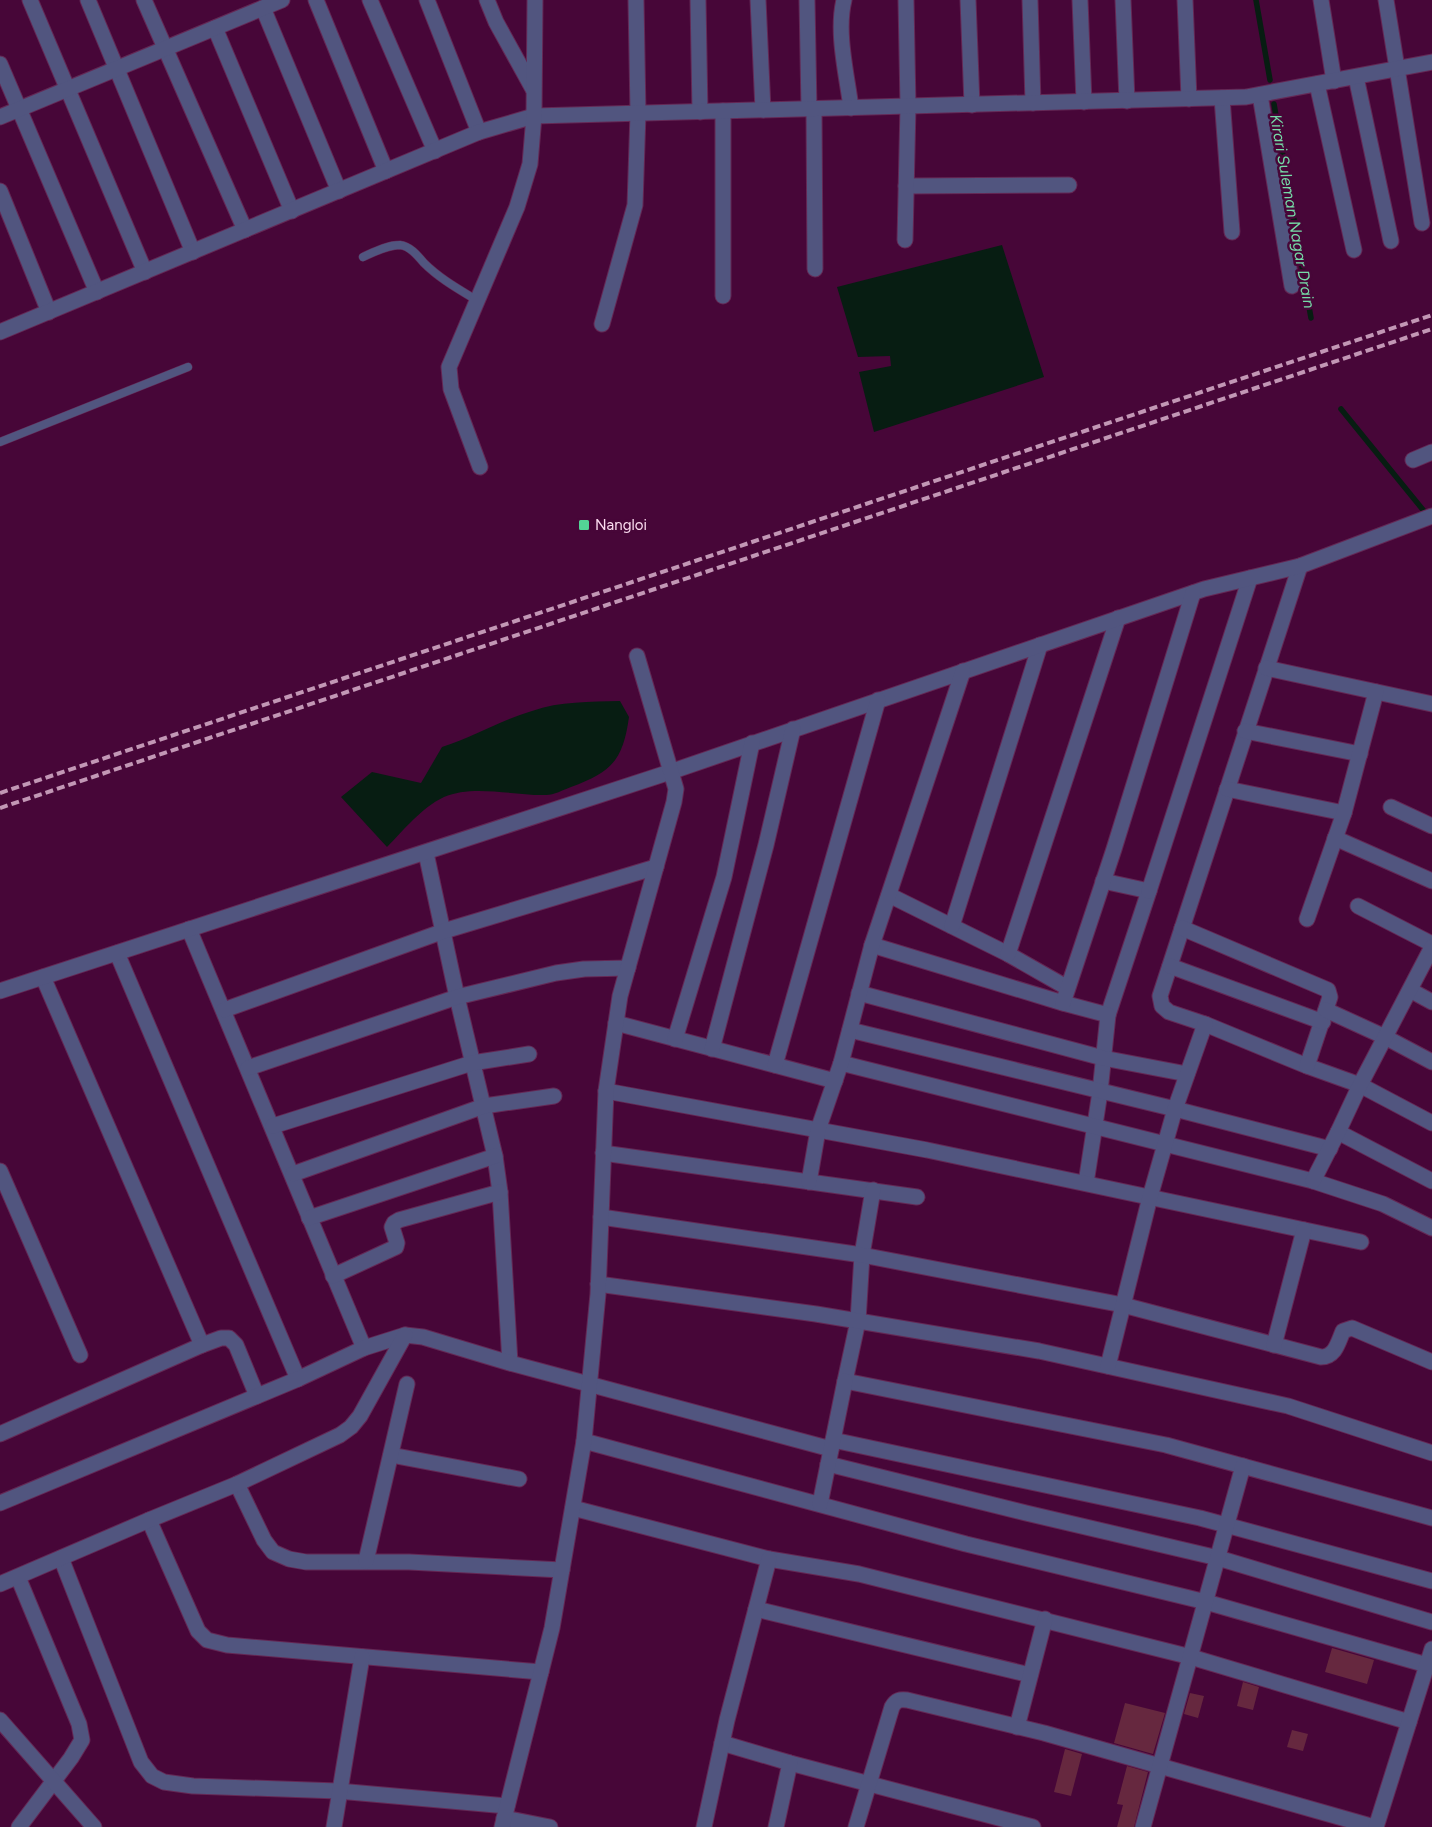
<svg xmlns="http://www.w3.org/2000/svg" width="1432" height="1827" font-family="Figtree,sans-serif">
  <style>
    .water { fill: #071d12 }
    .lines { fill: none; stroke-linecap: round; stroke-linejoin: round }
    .stream { stroke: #071d12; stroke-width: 5.5 }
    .building { fill: #66283f }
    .service-casing { stroke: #642855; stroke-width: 9 }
    .minor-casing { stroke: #642855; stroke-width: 17 }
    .service { stroke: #51557f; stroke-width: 8 }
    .minor { stroke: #51557f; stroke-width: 15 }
    .rail { stroke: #c297b5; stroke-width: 4; stroke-dasharray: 8 4; stroke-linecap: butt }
    .poi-dot { fill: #53d396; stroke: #470638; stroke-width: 2 }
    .labels { text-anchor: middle; stroke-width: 5; stroke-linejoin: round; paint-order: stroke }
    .poi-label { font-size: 15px; fill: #fcdcf0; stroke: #470638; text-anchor: start }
    .water-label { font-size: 16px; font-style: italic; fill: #76dba7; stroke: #470638 }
  </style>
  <rect width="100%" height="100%" fill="#470638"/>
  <g class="water">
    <path d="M1002 245 1044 377 874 432 859 372 891 366 890 356 858 357 837 287Z"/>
    <path d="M620 701 629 717C623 760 612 772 571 787 563 790 554 795 546 795 515 796 473 784 444 797 421 808 404 830 387 847L341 797 372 772 421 783 442 747C473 737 501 720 532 711 560 701 590 702 620 701Z"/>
  </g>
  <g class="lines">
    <g class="stream">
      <path d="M1256 0 1270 80"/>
      <path d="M1274 104 1311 318"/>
      <path d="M1341 409 1428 516"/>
    </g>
  </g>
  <g class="building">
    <path d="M1332 1648 1374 1660 1367 1684 1325 1672Z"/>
    <path d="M1243 1682 1259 1687 1253 1710 1237 1706Z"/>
    <path d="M1190 1693 1204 1696 1198 1718 1184 1714Z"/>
    <path d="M1125 1703 1165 1713 1153 1754 1114 1743Z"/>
    <path d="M1292 1730 1308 1734 1303 1751 1287 1747Z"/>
    <path d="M1065 1749 1082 1754 1071 1796 1054 1792Z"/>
    <path d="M1127 1766 1148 1772 1134 1827H1117L1123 1805 1117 1804Z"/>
  </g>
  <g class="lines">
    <g class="service-casing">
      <g id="service">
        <path d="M363 257C374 252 387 245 400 245 410 246 418 256 424 263 440 279 460 290 478 301"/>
        <path d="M0 442 188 367"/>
      </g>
    </g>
    <g class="minor-casing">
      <g id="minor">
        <path d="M30 0 145 272"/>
        <path d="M88 0 193 252"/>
        <path d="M144 0 245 230"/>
        <path d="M316 0 386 171"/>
        <path d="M370 0 435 151"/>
        <path d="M427 0 479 132"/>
        <path d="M487 0 496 22 533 89"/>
        <path d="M698 0 700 112"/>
        <path d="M758 0 763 110"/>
        <path d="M807 0 809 109"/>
        <path d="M844 0C836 33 847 75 851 108"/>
        <path d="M968 0 972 105"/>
        <path d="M1030 0 1033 103"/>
        <path d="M1080 0 1084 102"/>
        <path d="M1123 0 1127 101"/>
        <path d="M1185 0 1189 99"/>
        <path d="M1321 0 1334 81"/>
        <path d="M1386 0 1422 223"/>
        <path d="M263 8 339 191"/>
        <path d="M215 28 292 211"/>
        <path d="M0 64 97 292"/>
        <path d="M1356 77 1391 241"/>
        <path d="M1317 84 1354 250"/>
        <path d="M1260 95 1292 286"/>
        <path d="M1222 98 1232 232"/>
        <path d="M814 109 815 269"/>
        <path d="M0 117 282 0"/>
        <path d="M906 186 1069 185"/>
        <path d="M0 191 49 312"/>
        <path d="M905 240 908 106 906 0"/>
        <path d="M723 296V111"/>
        <path d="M602 324 635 205 638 113 636 0"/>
        <path d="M0 332 479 132 534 116 1246 97 1432 62"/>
        <path d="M1413 460 1432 452"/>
        <path d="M480 467 451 389 449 367 517 207 530 164 534 116 535 0"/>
        <path d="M1300 566 1160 996 1162 1006 1169 1012 1205 1024 1307 1066 1360 1085 1432 1123"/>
        <path d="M1266 668 1432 704"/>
        <path d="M1245 731 1360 754"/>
        <path d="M1227 789 1344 813"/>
        <path d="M1391 807 1432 826"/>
        <path d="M1335 838 1432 881"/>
        <path d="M426 853 457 997 495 1156 500 1192 510 1363"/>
        <path d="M1103 881 1149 891 1108 1015"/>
        <path d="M1149 891 1250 578"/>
        <path d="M889 895 1008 954 1066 987"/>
        <path d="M1358 906 1432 944"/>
        <path d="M1307 919 1344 813 1376 692"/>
        <path d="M952 926 1040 645"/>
        <path d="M1182 928 1328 990 1330 997 1307 1066"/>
        <path d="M189 929 364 1348"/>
        <path d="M872 945 1063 1003 1108 1015 1100 1092 1086 1183"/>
        <path d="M117 953 298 1379"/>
        <path d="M1008 954 1118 618"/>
        <path d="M1170 966 1323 1022"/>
        <path d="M43 977 202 1345"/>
        <path d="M1410 990 1432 1002"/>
        <path d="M0 991 670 772 1204 589 1300 566 1432 516"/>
        <path d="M859 993 1103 1058 1187 1074"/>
        <path d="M1063 1003 1114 849 1193 593"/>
        <path d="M224 1010 444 931 656 867"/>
        <path d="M1326 1010 1385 1037 1432 1062"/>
        <path d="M616 1023 835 1081"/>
        <path d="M850 1030 1175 1109 1330 1149"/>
        <path d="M675 1039 724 877 752 743"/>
        <path d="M712 1049 766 845 793 729"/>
        <path d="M841 1063 1313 1181 1383 1204 1432 1228"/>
        <path d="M775 1065 878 700"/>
        <path d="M248 1068 457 997 556 973 584 969 628 968"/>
        <path d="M606 1091 927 1150 1361 1242"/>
        <path d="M273 1126 472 1063 529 1054"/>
        <path d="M1338 1132 1432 1181"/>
        <path d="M603 1153 917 1197"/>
        <path d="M0 1171 80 1355"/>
        <path d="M293 1174 484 1106 554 1096"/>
        <path d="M1313 1181 1338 1132 1360 1085 1432 947"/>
        <path d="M809 1182 818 1130 841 1063 872 945 963 671"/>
        <path d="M873 1190 862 1255 858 1321 845 1381 1166 1445 1432 1518"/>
        <path d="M601 1217 862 1255 1123 1305 1321 1357C1335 1357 1338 1343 1343 1331L1352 1328 1432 1362"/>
        <path d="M309 1218 495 1156"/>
        <path d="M333 1276 396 1247 397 1243 392 1227 394 1223 399 1220 500 1192"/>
        <path d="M598 1284 816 1314 1039 1351 1288 1406 1432 1453"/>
        <path d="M1274 1345 1304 1230"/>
        <path d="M1108 1366 1150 1197 1175 1109 1205 1024"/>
        <path d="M0 1434 202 1345 221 1338H229L236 1345 257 1396"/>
        <path d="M833 1440 1200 1518 1432 1581"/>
        <path d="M584 1441 966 1544 1206 1602 1427 1665"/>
        <path d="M391 1455 519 1479"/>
        <path d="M828 1464 1026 1513 1218 1558 1432 1622"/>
        <path d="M237 1484 264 1540 273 1552 289 1559 306 1562H409L562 1570"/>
        <path d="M0 1503 298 1379 364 1348 405 1335 423 1337 510 1363 831 1449"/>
        <path d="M820 1504 845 1381"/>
        <path d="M573 1508 769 1559 859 1574 1191 1657 1409 1722"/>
        <path d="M149 1520 198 1631 207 1640 227 1645 541 1672"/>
        <path d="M61 1558 141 1762 152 1776 164 1782 193 1786 338 1791 507 1806"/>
        <path d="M366 1561 407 1384"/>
        <path d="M18 1577 79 1724 82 1740 71 1758 19 1827"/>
        <path d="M0 1584 149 1520 237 1484 340 1435 351 1427 360 1416 405 1335"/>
        <path d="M756 1609 1030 1675"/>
        <path d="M0 1720 94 1827"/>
        <path d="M1017 1727 1045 1619"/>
        <path d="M722 1743 790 1763 1033 1827"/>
        <path d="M504 1818 550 1827"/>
        <path d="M334 1827 362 1657"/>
        <path d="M502 1827 552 1628 584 1441 598 1294 606 1091 620 996 674 802 676 789 637 656"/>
        <path d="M704 1827 727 1720 769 1559"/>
        <path d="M776 1827 790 1763"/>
        <path d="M856 1827 892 1707C896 1700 900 1699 907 1700L1044 1733 1374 1827"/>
        <path d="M1143 1827 1243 1466"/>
        <path d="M1376 1827 1432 1649"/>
      </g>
    </g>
    <use href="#service" class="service"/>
    <use href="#minor" class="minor"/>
    <g class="rail">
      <path d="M0 793 1432 315"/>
      <path d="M0 808 1432 329"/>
    </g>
  </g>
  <rect class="poi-dot" x="578" y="519" width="12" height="12" rx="2.5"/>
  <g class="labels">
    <g class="poi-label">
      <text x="595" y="530">Nangloi</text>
    </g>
    <g class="water-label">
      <text transform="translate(1293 211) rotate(80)" y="6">Kirari Suleman Nagar Drain</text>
    </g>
  </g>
</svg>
